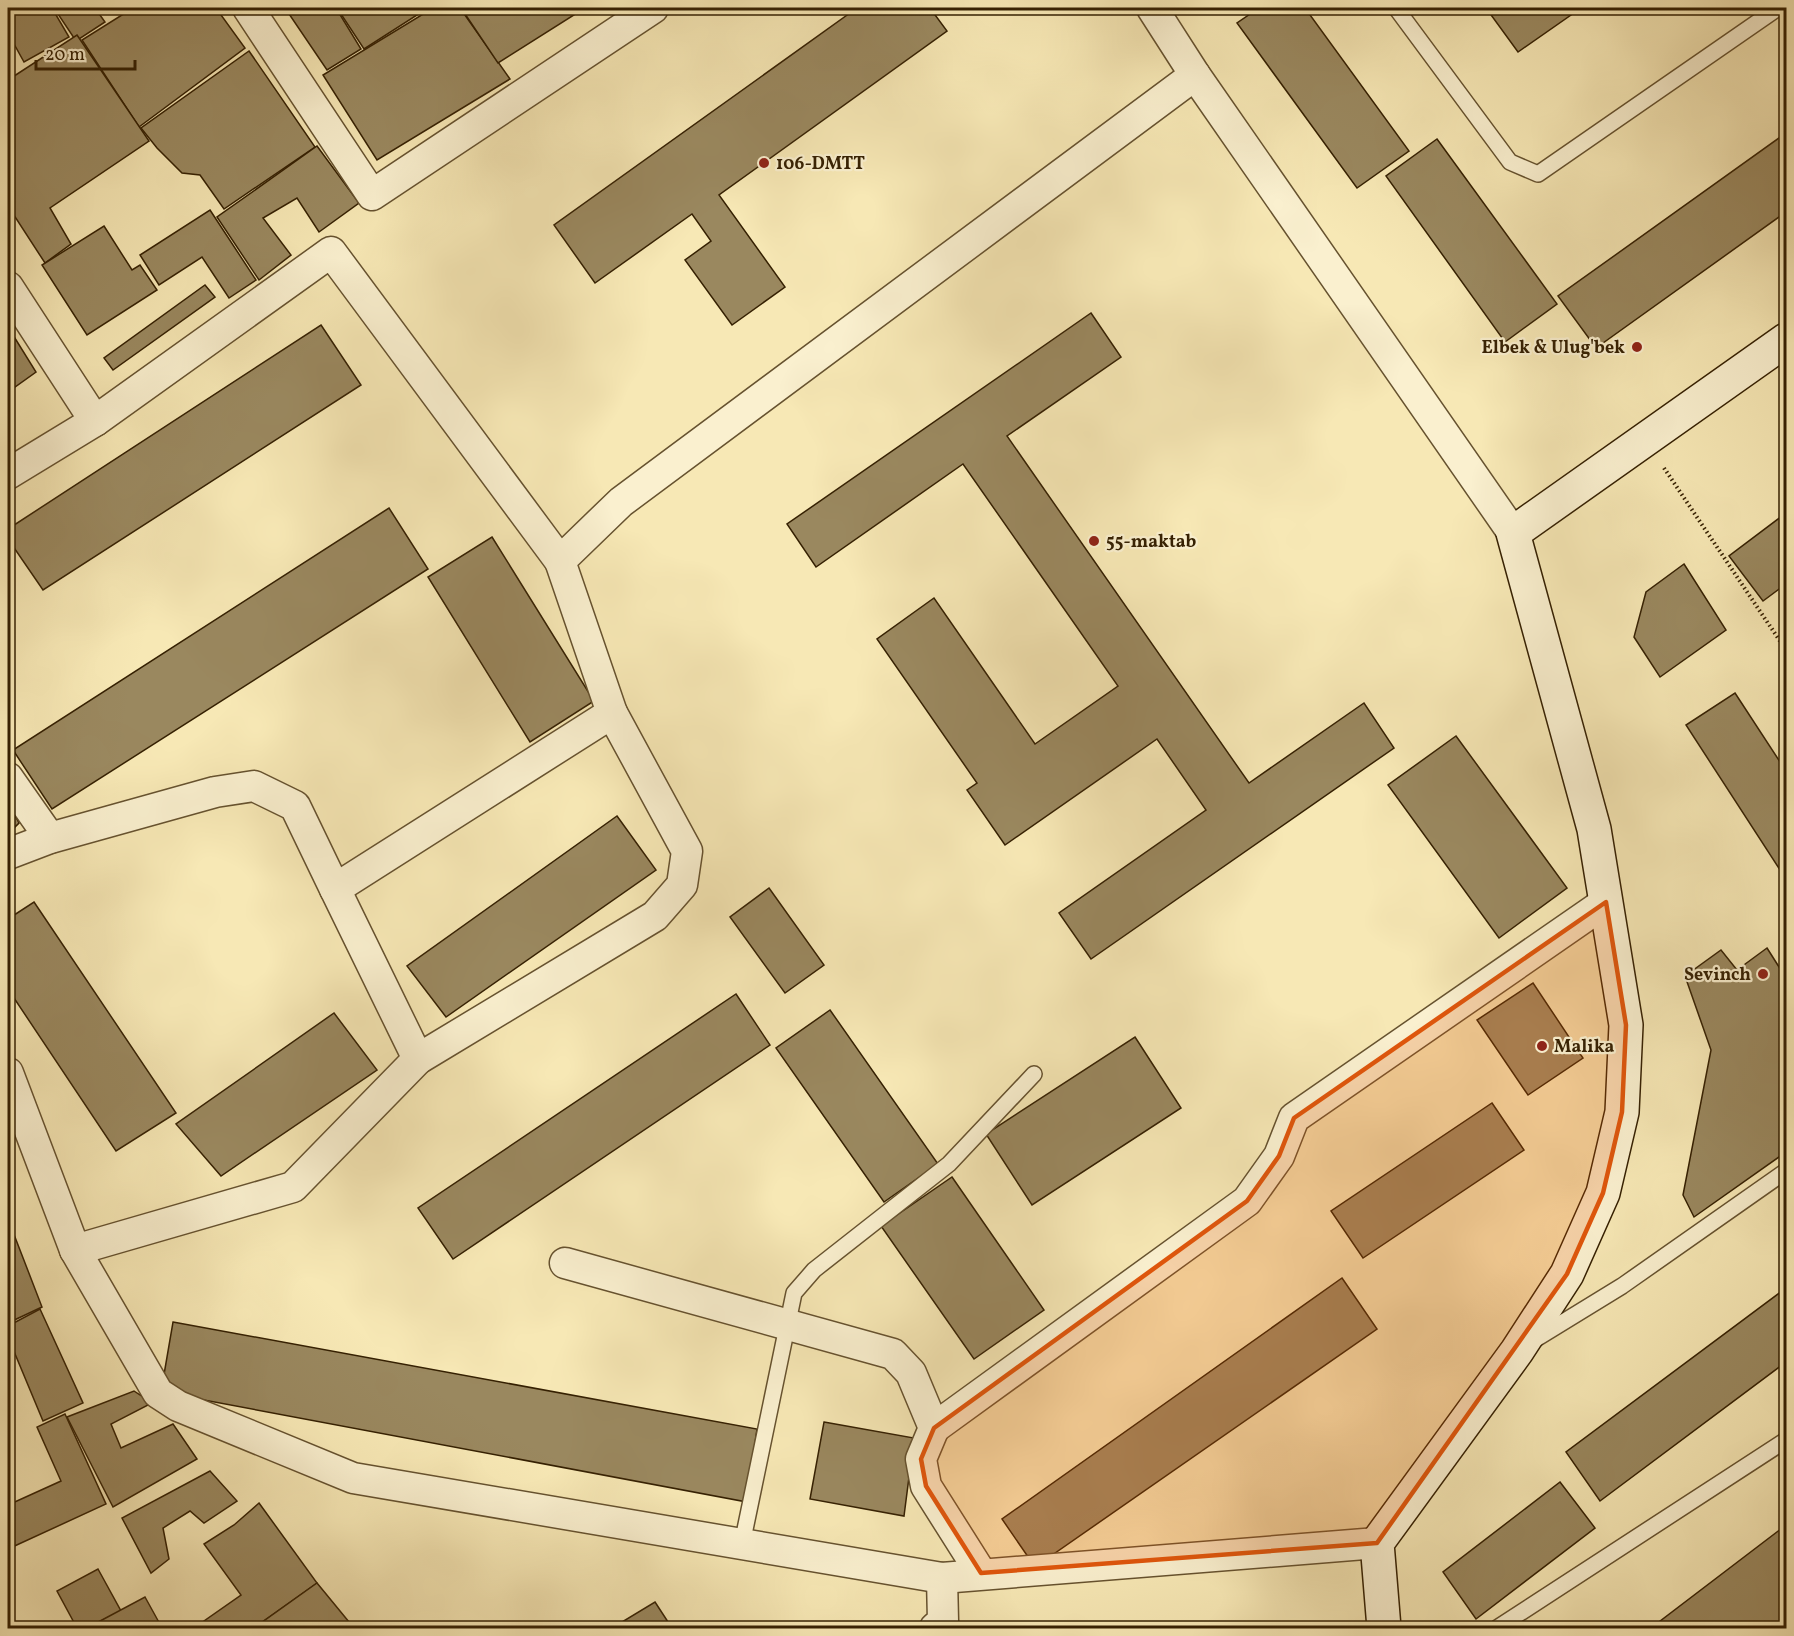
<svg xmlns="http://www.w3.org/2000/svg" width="1794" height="1636" font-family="Vollkorn,serif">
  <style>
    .building { fill: #9a885f; stroke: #352002; stroke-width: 1.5 }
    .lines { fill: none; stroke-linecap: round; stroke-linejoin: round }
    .lane-casing { stroke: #66522f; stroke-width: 18 }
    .street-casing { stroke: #66522f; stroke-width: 33 }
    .secondary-casing { stroke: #352002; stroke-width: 36 }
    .path { stroke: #352002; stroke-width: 4; stroke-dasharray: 1.5 3; stroke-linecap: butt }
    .lane { stroke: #faf0cf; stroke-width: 15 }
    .street { stroke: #faf0cf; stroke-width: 30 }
    .secondary { stroke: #faf0cf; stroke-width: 33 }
    .marked { fill: #df560c; fill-opacity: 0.2; stroke: #df560c; stroke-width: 4.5; stroke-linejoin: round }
    .poi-dot { fill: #8f2418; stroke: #faf0cf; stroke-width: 2 }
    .labels { text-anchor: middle; stroke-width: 4.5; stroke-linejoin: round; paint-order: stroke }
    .poi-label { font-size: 18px; font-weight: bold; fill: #352002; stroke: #faf0cf; text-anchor: start }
  </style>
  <rect width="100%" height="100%" fill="#f7e8b5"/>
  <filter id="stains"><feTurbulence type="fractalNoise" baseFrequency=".00333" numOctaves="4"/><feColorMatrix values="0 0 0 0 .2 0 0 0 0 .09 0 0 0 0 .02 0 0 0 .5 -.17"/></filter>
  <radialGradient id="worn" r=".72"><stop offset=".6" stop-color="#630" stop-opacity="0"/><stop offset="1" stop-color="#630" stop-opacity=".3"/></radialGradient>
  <g class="building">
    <path d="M8 8H52L69 37 24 62 8 33Z"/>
    <path d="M54 8H95L105 22 76 41Z"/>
    <path d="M133 8H216L245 48 139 127 82 40Z"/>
    <path d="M285 8H336L361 49 327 70Z"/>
    <path d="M337 8H428L364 49Z"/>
    <path d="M433 8H460L510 79 377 160 323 75Z"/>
    <path d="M461 8H585L498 63Z"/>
    <path d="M857 8H930L947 31 719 195 785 287 732 325 685 260 711 241 692 214 595 283 554 225Z"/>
    <path d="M1259 8H1305L1409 151 1357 188 1237 23Z"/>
    <path d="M1486 8H1581L1518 52Z"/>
    <path d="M77 35 149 141 50 208 71 244 45 263 8 206V80Z"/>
    <path d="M249 51 315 147 224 209 200 175 182 173 157 148 141 128Z"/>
    <path d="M1786 133V212L1596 348 1558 296Z"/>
    <path d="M1437 139 1557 304 1505 342 1386 176Z"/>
    <path d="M317 146 359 203 319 232 297 198 263 218 291 255 259 280 217 217Z"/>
    <path d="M210 210 256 280 229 298 202 257 159 285 140 255Z"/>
    <path d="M104 226 132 270 140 265 157 290 87 335 42 265Z"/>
    <path d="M205 285 215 297 113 370 104 358Z"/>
    <path d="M1091 313 1121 357 1007 436 1249 783 1364 703 1394 748 1091 959 1059 913 1206 810 1157 739 1005 845 967 790 977 783 877 639 934 598 1035 744 1118 686 963 464 816 567 787 524Z"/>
    <path d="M321 325 361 385 43 590 8 539V529Z"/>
    <path d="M8 327 36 372 8 392Z"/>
    <path d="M389 508 428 569 52 809 13 750Z"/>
    <path d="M1786 513V584L1763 601 1729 556Z"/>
    <path d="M492 537 594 701 530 742 428 577Z"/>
    <path d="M1684 564 1726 630 1660 677 1634 637 1646 592Z"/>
    <path d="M1735 693 1786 771V879L1686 725Z"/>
    <path d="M1456 736 1567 888 1499 938 1388 785Z"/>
    <path d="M8 802 19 823 8 834Z"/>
    <path d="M617 816 656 870 446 1017 407 966Z"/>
    <path d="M769 888 824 965 785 993 730 917Z"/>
    <path d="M34 902 176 1113 116 1151 8 989V919Z"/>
    <path d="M1767 948 1786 978V1152L1694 1217 1683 1195 1711 1050 1685 976 1721 950 1737 970Z"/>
    <path d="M1533 983 1583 1058 1528 1095 1477 1020Z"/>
    <path d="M736 994 770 1045 453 1259 418 1208Z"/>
    <path d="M830 1010 938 1164 884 1202 776 1048Z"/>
    <path d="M334 1013 377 1070 221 1176 176 1124Z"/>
    <path d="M1135 1037 1181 1108 1032 1205 986 1134Z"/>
    <path d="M1492 1103 1524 1150 1363 1258 1331 1211Z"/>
    <path d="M952 1177 1044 1310 974 1359 881 1226Z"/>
    <path d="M8 1219 42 1307 8 1323Z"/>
    <path d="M1342 1278 1377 1329 1035 1567 1002 1519Z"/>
    <path d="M1786 1288V1362L1600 1501 1566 1452Z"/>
    <path d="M40 1309 83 1403 43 1421 8 1337V1326Z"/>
    <path d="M173 1322 757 1429 747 1502 161 1392Z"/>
    <path d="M134 1391 152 1403 111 1424 121 1448 173 1424 197 1459 113 1507 67 1417Z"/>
    <path d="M65 1414 106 1504 8 1549V1505L61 1481 37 1427Z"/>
    <path d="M824 1422 914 1438 904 1516 810 1499Z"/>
    <path d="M210 1471 237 1501 204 1523 190 1511 163 1528 169 1559 151 1573 122 1518Z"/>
    <path d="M1560 1482 1595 1528 1476 1619 1443 1572Z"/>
    <path d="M259 1503 317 1583 254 1628H194L241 1595 204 1544 234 1525Z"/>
    <path d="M1786 1525V1621L1777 1628H1651Z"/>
    <path d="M98 1569 121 1611 87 1628H77L57 1591Z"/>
    <path d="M317 1583 354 1628H254Z"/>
    <path d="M145 1597 161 1626 156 1628H87Z"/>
    <path d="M655 1602 672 1628H612Z"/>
  </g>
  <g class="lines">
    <g class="lane-casing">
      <g id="lane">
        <path d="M1396 8 1510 162 1538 174 1778 8"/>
        <path d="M1534 1340 1622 1286 1786 1171"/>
        <path d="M742 1544 794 1293 814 1270 949 1164 1034 1074"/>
        <path d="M1497 1628 1786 1440"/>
      </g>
    </g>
    <g class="street-casing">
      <g id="street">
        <path d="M248 8 372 195 653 8"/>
        <path d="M1152 8 1195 75 1513 533"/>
        <path d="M8 287 95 421"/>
        <path d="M8 474 95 421 331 252 560 561"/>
        <path d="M612 713 560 561 621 502 1195 75"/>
        <path d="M8 778 50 838"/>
        <path d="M8 854 50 838 215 792 254 786 295 806 335 889 612 713 687 851 682 885 655 916 418 1059 293 1187 75 1250"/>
        <path d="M335 889 418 1059"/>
        <path d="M8 1073 75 1250 158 1393 178 1406 353 1478 942 1578 1377 1543"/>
        <path d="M565 1263 893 1354 911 1373 934 1428 921 1459 926 1486 981 1573"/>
        <path d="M934 1428 1247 1201 1279 1156 1294 1118 1606 902"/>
        <path d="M935 1628 943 1621 942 1578"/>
      </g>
    </g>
    <g class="secondary-casing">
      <path id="secondary" d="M1384 1628 1377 1543 1517 1351 1567 1274 1603 1193 1622 1112 1626 1025 1594 829 1513 533 1786 340"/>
    </g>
    <path class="path" d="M1664 468 1786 650"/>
    <use href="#lane" class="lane"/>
    <use href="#street" class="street"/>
    <use href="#secondary" class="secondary"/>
  </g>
  <path class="marked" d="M1606 902 1626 1025 1622 1112 1603 1193 1567 1274 1377 1543 981 1573 926 1486 921 1459 934 1428 1247 1201 1279 1156 1294 1118Z"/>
  <g class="poi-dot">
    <circle cx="764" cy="163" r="6"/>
    <circle cx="1637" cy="347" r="6"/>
    <circle cx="1094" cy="541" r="6"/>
    <circle cx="1763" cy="974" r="6"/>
    <circle cx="1542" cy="1046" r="6"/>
  </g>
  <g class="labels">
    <g class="poi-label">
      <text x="776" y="169">106-DMTT</text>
      <text x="1625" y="353" text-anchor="end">Elbek &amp; Ulug'bek</text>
      <text x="1106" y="547">55-maktab</text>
      <text x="1751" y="980" text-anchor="end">Sevinch</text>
      <text x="1554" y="1052">Malika</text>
    </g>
  </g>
  <rect width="1794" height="1636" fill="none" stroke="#f7e8b5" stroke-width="30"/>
  <rect x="9" y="9" width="1776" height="1618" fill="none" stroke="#352002" stroke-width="3"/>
  <rect x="15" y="15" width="1764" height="1606" fill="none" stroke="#352002" stroke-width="1.5"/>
  <path d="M36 60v9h99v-9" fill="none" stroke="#352002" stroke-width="3"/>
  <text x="45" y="60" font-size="18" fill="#352002" stroke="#faf0cf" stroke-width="4.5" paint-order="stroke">20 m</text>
  <rect width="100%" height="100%" filter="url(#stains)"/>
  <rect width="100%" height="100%" fill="url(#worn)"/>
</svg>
